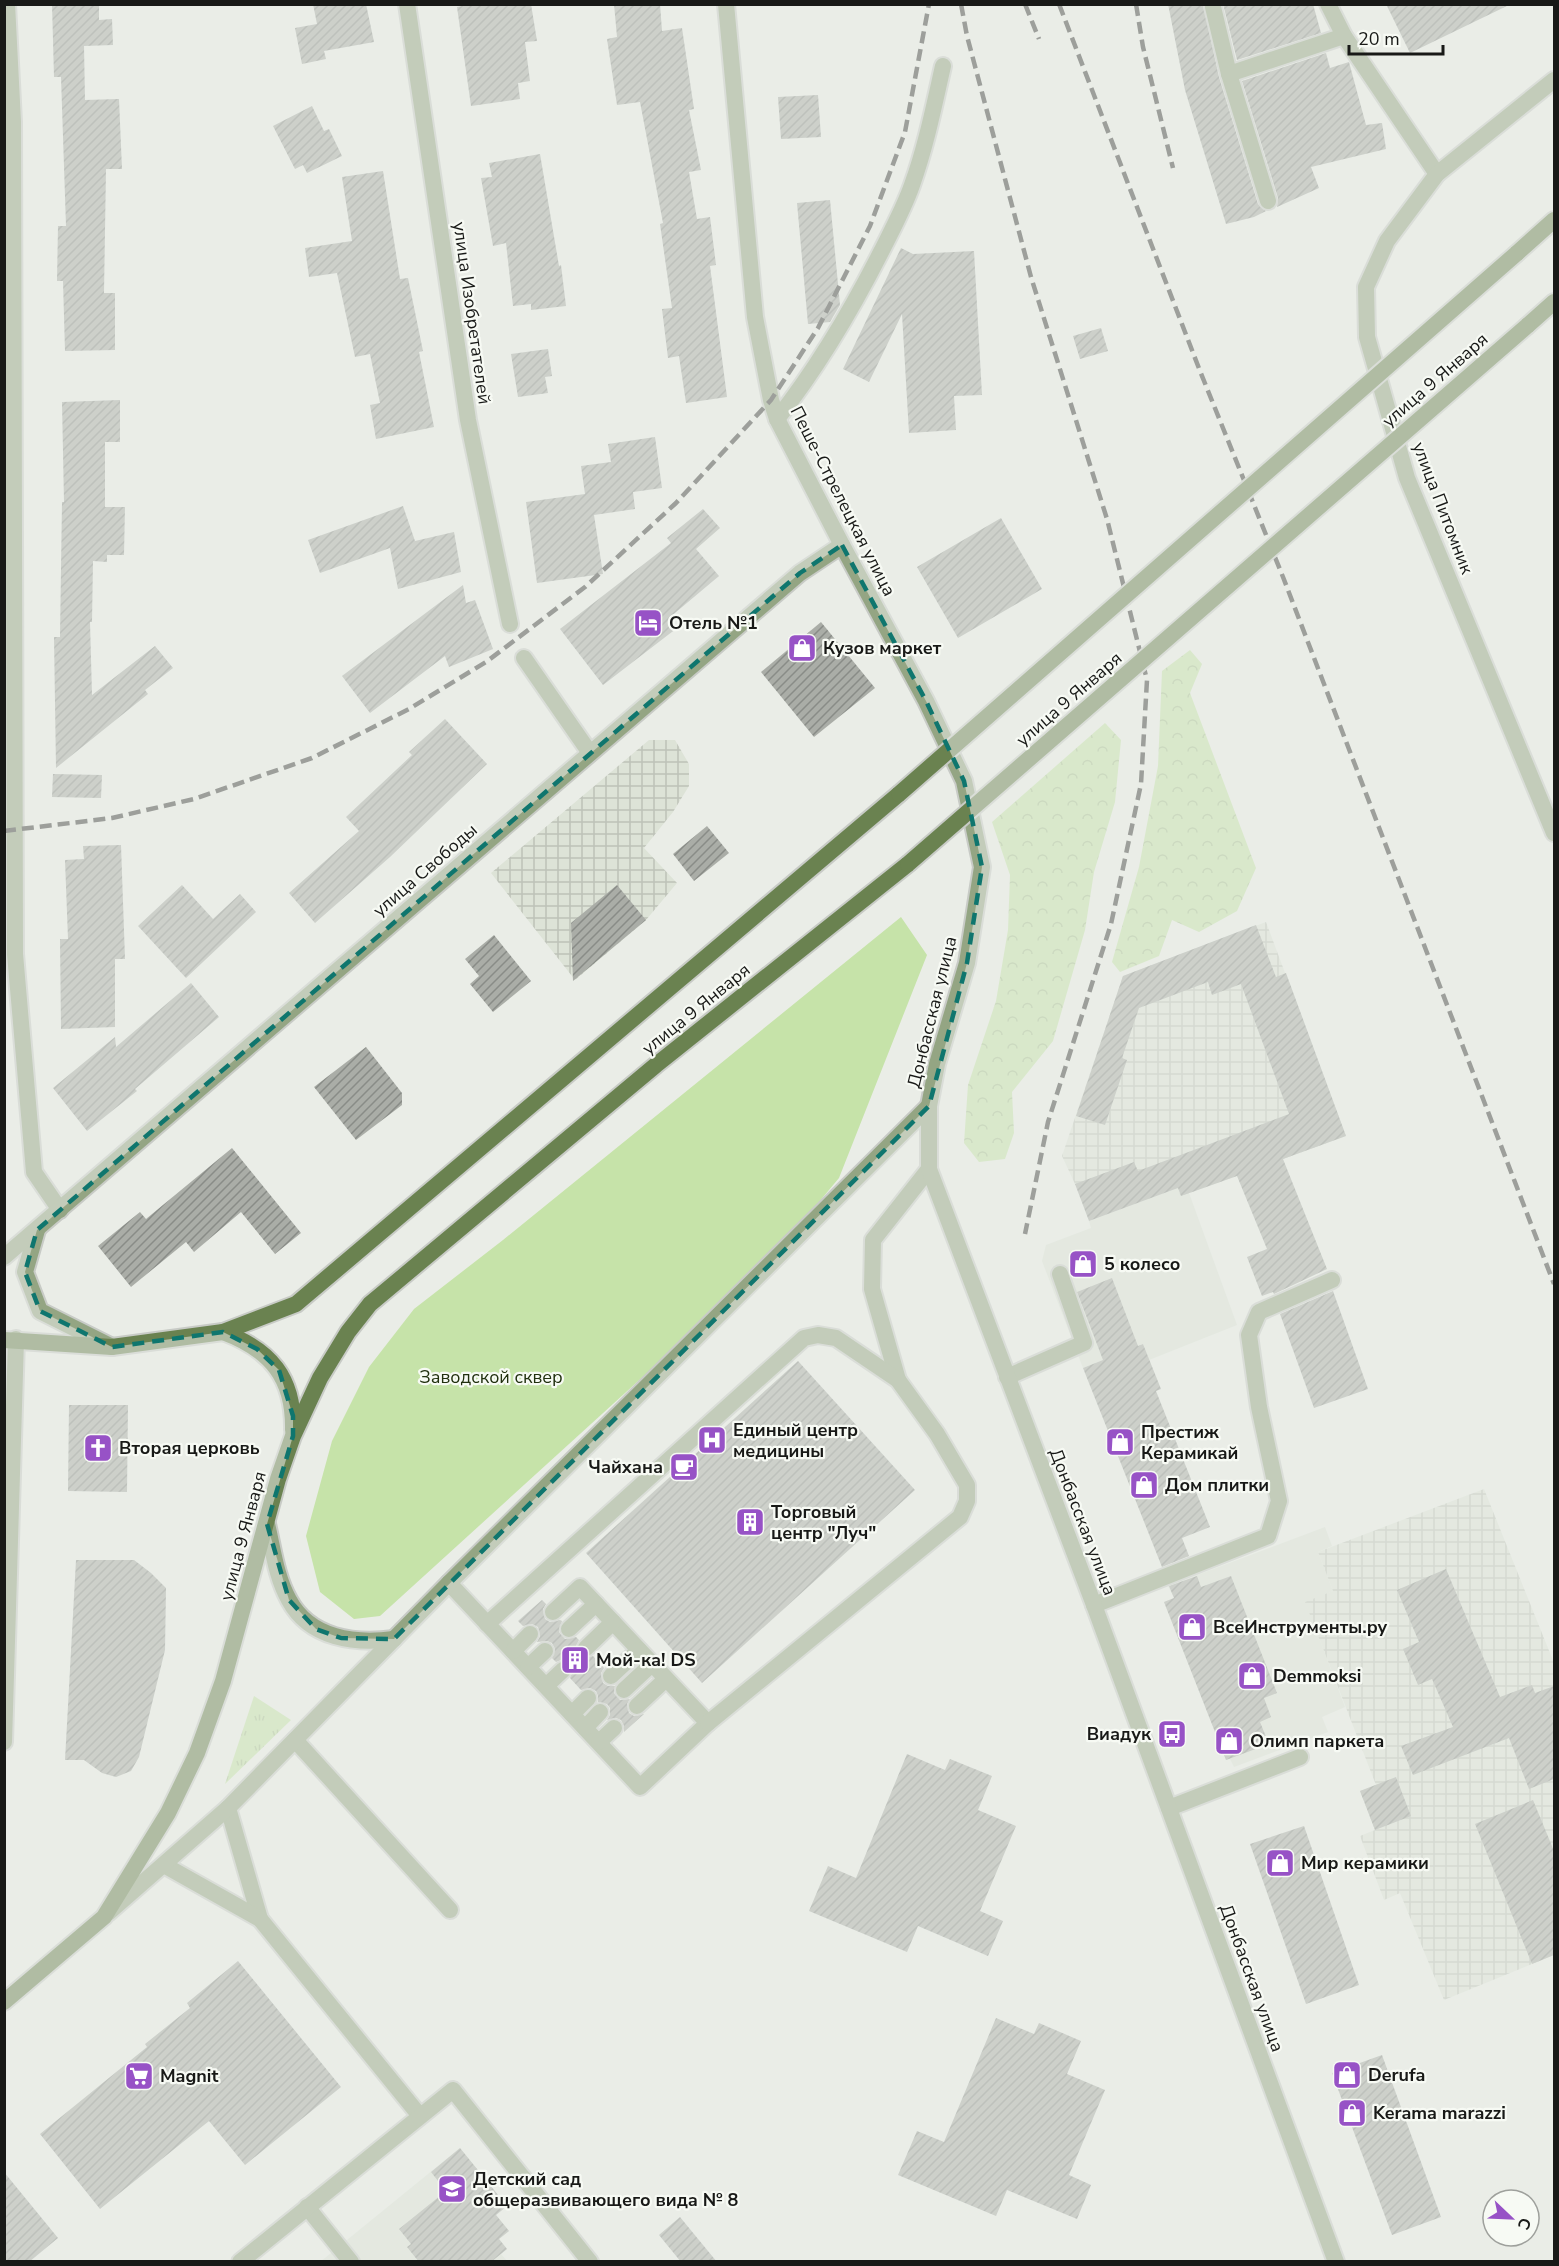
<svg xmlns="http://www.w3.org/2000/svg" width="1559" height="2266" font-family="'Nunito Sans',sans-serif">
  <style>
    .built { fill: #dde3d7 }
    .industrial { fill: url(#industrial-grid) }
    .grass { fill: url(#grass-tufts) }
    .forest { fill: url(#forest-crowns) }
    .green { fill: #c6e3a9 }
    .building { fill: url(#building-hatch) }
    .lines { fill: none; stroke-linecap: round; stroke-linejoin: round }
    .service-casing { stroke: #c8cbc6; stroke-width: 20 }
    .minor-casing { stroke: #c8cbc6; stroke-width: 20 }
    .tertiary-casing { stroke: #c8cbc6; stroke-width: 20 }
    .secondary-casing { stroke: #c8cbc6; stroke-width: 20 }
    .service { stroke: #94a583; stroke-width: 16 }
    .minor { stroke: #94a583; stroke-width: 16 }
    .tertiary { stroke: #94a583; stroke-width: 16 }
    .secondary { stroke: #6a8250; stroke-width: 16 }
    .rail { stroke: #40413e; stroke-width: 4.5; stroke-dasharray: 12 6; stroke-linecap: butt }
    .secondary-bridge-casing { stroke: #c8cbc6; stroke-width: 20; stroke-linecap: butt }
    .secondary-bridge { stroke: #6a8250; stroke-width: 16 }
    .marked { fill: none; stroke: #0f766e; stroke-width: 4.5; stroke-dasharray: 12 8; stroke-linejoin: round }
    .labels { text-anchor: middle; stroke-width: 4.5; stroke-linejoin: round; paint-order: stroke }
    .street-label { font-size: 18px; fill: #181917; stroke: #f7faf4 }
    .poi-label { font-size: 18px; font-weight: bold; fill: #181917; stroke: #f7faf4; text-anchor: start }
    .park-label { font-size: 18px; fill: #21300f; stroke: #f7faf4 }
  </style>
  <defs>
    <pattern id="industrial-grid" width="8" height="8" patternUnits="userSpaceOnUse" patternTransform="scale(1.5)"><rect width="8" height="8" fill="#dde3d7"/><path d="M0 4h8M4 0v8" fill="none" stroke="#bdc2b8"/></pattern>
    <pattern id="grass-tufts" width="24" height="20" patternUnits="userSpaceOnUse" patternTransform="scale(1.5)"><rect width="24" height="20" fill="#c6e3a9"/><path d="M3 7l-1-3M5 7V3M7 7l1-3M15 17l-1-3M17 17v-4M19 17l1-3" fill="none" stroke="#a9c291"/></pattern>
    <pattern id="forest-crowns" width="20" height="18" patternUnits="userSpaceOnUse" patternTransform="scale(1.5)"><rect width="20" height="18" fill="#c6e3a9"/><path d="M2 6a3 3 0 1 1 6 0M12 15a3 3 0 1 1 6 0" fill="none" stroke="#a9c291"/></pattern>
    <pattern id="building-hatch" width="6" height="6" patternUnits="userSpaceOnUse" patternTransform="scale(1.5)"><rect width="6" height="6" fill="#aaada7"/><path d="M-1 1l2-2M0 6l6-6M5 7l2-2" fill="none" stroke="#898c87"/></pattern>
  </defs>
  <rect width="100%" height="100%" fill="#eaede7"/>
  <g class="built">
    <path d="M1178 1188 1181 1196 1189 1193 1237 1325 1149 1360 1143 1344 1083 1368 1042 1261 1046 1245 1091 1228 1089 1221Z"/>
    <path d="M1325 1527 1332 1546 1318 1552 1333 1591 1306 1603 1345 1707 1322 1717 1328 1732 1234 1767 1230 1759 1226 1760 1164 1602 1174 1598 1168 1586Z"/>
    <path d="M460 2148 507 2206 496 2215 509 2231 499 2239 507 2249 501 2254 507 2261 320 2262Z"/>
  </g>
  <g class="industrial">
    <path d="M649 740H675L689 764V786L673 812 644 848 677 883 646 920 575 980 491 873Z"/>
    <path d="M1266 922 1346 1136 1181 1196 1177 1188 1075 1184 1062 1156 1123 976Z"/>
    <path d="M1484 1489 1554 1663V1955L1444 2000 1400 1893 1384 1900 1360 1836 1375 1830 1360 1791 1376 1785 1305 1602 1333 1591 1318 1552Z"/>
  </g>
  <path class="grass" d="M254 1696 291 1720 225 1784Z"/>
  <g class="forest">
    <path d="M1190 650 1202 664 1190 693 1256 868 1237 911 1199 932 1172 920 1159 956 1120 972 1112 962 1139 867 1158 766 1162 671Z"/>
    <path d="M1105 723 1121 740 1115 802 1094 872 1085 930 1053 1041 1012 1092 1014 1133 1005 1159 979 1162 964 1143 968 1085 996 1001 1008 930 1010 875 992 822Z"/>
  </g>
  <path class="green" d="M901 917 927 955 839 1178 768 1263 380 1616 354 1619 320 1592 306 1536 332 1441 369 1367 414 1309 503 1240Z"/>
  <g class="building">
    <path d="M52 4H99V20L112 19 113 45 84 46 85 100 119 99 122 169H106L104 293H115V350L65 351 63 281H57L58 226H66L61 77H54Z"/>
    <path d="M313 4H366L374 42 324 51 326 59 302 64 295 28 317 24Z"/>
    <path d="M472 4H531L537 41 525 42 530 81 518 83 520 99 471 106 457 7Z"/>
    <path d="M614 4H660L662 31 682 28 694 109 689 110 701 170 689 172 697 219 710 217 716 265 710 266 727 397 686 403 679 356 668 358 662 309 672 308 660 224 663 223 640 102 617 105 607 39 617 37Z"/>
    <path d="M1168 4H1203L1219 77 1258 204 1266 211 1254 217 1226 224 1185 90Z"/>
    <path d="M1223 4H1313L1321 33 1237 60Z"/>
    <path d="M1386 4H1511L1410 53Z"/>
    <path d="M1326 53 1330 68 1349 62 1366 125 1382 123 1386 149 1311 167 1319 188 1277 207 1278 198 1242 81Z"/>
    <path d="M818 95 821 137 781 139 778 97Z"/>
    <path d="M312 106 324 131 329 129 342 156 307 173 303 165 295 169 273 126Z"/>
    <path d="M540 154 559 266 561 265 566 306 531 310V304L513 306 506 243 493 246 481 178 492 177 489 163Z"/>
    <path d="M383 171 400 279 408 278 423 351 419 352 434 427 376 439 370 405 380 403 370 354 355 357 337 273 309 277 305 248 352 241 342 177Z"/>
    <path d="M830 200 840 305 830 322 808 324 797 203Z"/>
    <path d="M901 248 913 254 974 251 982 395 954 396 956 430 909 433 902 314 869 382 843 369Z"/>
    <path d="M1101 328 1108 351 1080 359 1073 336Z"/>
    <path d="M548 349 552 376 545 377 548 393 518 397 511 354Z"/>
    <path d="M120 400V442H105V507H125L124 555H107V562L93 561 92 622H90L92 695 155 646 173 668 145 690 148 694 56 768 54 637H60L62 502H64L62 402Z"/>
    <path d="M655 437 662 488 633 492 635 509 594 515 603 574 537 583 526 502 585 494 581 466 611 462 608 444Z"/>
    <path d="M403 506 415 541 454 532 461 572 398 589 390 548 320 573 308 540Z"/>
    <path d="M703 509 720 528 696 549 719 576 669 618 677 628 603 685 560 629 671 543 667 538Z"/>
    <path d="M1001 518 1042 589 958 638 917 567Z"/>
    <path d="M463 585 466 603 475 600 493 649 449 667 445 656 370 713 342 676Z"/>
    <path d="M821 622 875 688 814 737 761 672Z"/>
    <path d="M445 719 487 764 390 857 315 923 289 893 359 831 346 817 412 755 409 752Z"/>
    <path d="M53 774 102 775 101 798 52 797Z"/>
    <path d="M707 826 729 853 694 881 673 854Z"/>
    <path d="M121 845 125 959H115V1027L61 1029 60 939H68L65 860 84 859 83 846Z"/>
    <path d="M182 885 213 919 240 894 256 912 186 978 138 926Z"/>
    <path d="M617 885 646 920 573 981 571 923Z"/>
    <path d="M1256 925 1276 977 1286 973 1346 1136 1283 1159 1327 1269 1274 1294 1273 1292 1262 1296 1247 1257 1267 1249 1237 1176 1181 1196 1178 1188 1089 1221 1075 1184 1134 1162 1138 1171 1289 1114 1241 984 1212 995 1208 982 1139 1008 1122 1058 1127 1060 1105 1125 1076 1116 1123 976Z"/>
    <path d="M494 935 531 981 493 1012 470 984 479 976 465 959Z"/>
    <path d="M191 983 219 1017 135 1089 137 1091 87 1131 53 1088 115 1037 116 1047Z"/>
    <path d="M366 1047 402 1093V1105L356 1140 314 1087Z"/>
    <path d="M232 1148 301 1233 275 1254 241 1212 194 1252 186 1242 131 1287 98 1246 140 1212 146 1219Z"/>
    <path d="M1112 1278 1138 1346 1143 1344 1161 1389 1156 1391 1210 1527 1182 1538 1189 1556 1162 1567 1083 1368 1103 1360 1077 1292Z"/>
    <path d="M1333 1291 1368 1389 1314 1408 1280 1314Z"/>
    <path d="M798 1361 915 1490 702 1683 586 1553Z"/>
    <path d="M69 1405H128L127 1492 68 1491Z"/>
    <path d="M76 1560H134L151 1573 166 1588 165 1650 139 1757 131 1771 116 1777 102 1773 84 1760H65Z"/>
    <path d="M1446 1569 1500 1697 1532 1685 1535 1693 1554 1686V1779L1529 1789 1509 1738 1413 1775 1401 1746 1453 1727 1432 1679 1418 1685 1403 1649 1419 1642 1397 1590Z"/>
    <path d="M1197 1576 1201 1587 1231 1576 1277 1693 1264 1698 1271 1717 1260 1722 1269 1744 1226 1760 1164 1602 1174 1598 1169 1586Z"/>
    <path d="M542 1600 546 1604 543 1609 545 1619 550 1622 560 1620 562 1621 559 1632 565 1639 576 1637 579 1640 576 1646 578 1655 584 1658 593 1656 604 1668 601 1673 603 1683 608 1686H615L614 1693 620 1700 630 1699 627 1704 629 1713 634 1716 644 1714 624 1732V1726L621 1720 616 1718 607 1720 610 1715V1708L607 1704 598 1702V1696L596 1691 590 1688 581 1690 570 1678 573 1668 570 1662 561 1660 556 1662 552 1658 555 1649 552 1643 547 1641 537 1642 540 1636 538 1627 532 1624 523 1626 518 1621Z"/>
    <path d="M907 1754 945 1770 950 1759 992 1776 978 1810 1016 1826 980 1911 1003 1921 988 1956 918 1926 907 1952 809 1911 828 1866 856 1878Z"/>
    <path d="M1396 1777 1411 1816 1375 1830 1360 1791Z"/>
    <path d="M1533 1800 1554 1851V1955L1532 1964 1475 1824Z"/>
    <path d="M1304 1826 1359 1985 1306 2004 1250 1844Z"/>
    <path d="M238 1961 341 2087 245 2165 209 2121 100 2209 40 2134 147 2047 145 2044 190 2008 187 2003Z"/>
    <path d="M996 2018 1034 2034 1039 2023 1081 2041 1067 2074 1105 2090 1069 2175 1091 2185 1077 2219 1007 2190 996 2216 898 2175 917 2131 944 2142Z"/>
    <path d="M1382 2055 1441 2217 1392 2235 1332 2073Z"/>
    <path d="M460 2148 507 2206 496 2215 509 2231 499 2239 507 2249 491 2262H419L407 2247 411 2244 399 2229 446 2191 431 2172Z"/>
    <path d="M4 2172 58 2238 29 2262H4Z"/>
    <path d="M680 2217 717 2262H681L659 2235Z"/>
  </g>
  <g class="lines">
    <g class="service-casing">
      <g id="service">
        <path d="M1328 4 1344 36 1437 174"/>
        <path d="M1213 7 1229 74 1268 201"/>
        <path d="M1229 74 1344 36"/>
        <path d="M524 658 590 753"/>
        <path d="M1007 1377 1084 1343 1060 1274"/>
        <path d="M898 1380 872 1289 873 1240 929 1169"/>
        <path d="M449 1583 640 1787 708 1723 580 1587 553 1612"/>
        <path d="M1094 1605 1268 1536 1279 1501 1259 1407 1249 1335 1259 1312 1332 1280"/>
        <path d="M487 1624 804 1338 818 1335 836 1338 898 1380 937 1434 967 1485V1501L960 1517 708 1723"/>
        <path d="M569 1629 596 1604"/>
        <path d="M586 1648 613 1622"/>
        <path d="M513 1651 530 1634"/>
        <path d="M528 1667 545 1651"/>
        <path d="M611 1676 639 1650"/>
        <path d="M546 1686 563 1670"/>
        <path d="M624 1690 652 1664"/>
        <path d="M637 1706 666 1679"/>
        <path d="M572 1714 588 1698"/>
        <path d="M585 1728 600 1712"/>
        <path d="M295 1740 450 1910"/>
        <path d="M599 1742 614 1728"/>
        <path d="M228 1808 260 1919"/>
        <path d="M1169 1808 1300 1757"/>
        <path d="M164 1865 260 1919 420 2116"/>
        <path d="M307 2207 351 2262"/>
        <path d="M240 2262 453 2090 590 2262"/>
      </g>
    </g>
    <g class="minor-casing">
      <g id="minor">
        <path d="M7 4 13 122 15 954 34 1172 60 1210"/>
        <path d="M407 4 468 420 510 624"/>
        <path d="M1554 80 1437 174 1387 241 1366 287 1367 337 1407 478 1554 833"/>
        <path d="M777 419C818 367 851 311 881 252 892 230 904 208 912 185 926 146 934 106 943 66"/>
        <path d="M37 1230 25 1272 40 1311 112 1347"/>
        <path d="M4 1257 800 573 842 545"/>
        <path d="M267 1524C273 1549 276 1577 289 1600 310 1639 355 1644 394 1639"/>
        <path d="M4 1742 16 1339"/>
        <path d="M108 1913 228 1808 449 1583 929 1106"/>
      </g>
    </g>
    <g class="tertiary-casing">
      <path id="tertiary" d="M726 4 755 317 771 400 777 419 842 545 926 701 964 781 982 867 967 963 937 1064 929 1106V1169L1094 1605 1336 2262"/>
    </g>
    <g class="secondary-casing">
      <g id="secondary">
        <path d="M1516 254 1554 220"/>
        <path d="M1527 326 1554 302"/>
        <path d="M223 1332C271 1350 294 1378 293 1430"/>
        <path d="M4 1340 112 1347 223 1332 296 1304 899 794"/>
        <path d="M4 2002 104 1917 168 1813 197 1753 223 1681 278 1479 293 1436 320 1378 348 1332 370 1304 656 1065 908 864"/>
      </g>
    </g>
    <use href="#service" class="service"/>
    <use href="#minor" class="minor"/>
    <use href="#tertiary" class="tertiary"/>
    <use href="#secondary" class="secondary"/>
    <g class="rail">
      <path d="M961 4 967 36 1031 277 1107 519 1147 680 1141 784 1111 924 1048 1122 1025 1234"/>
      <path d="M1025 4 1039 39"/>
      <path d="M1059 4 1200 371 1283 577 1554 1284"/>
      <path d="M1136 4 1143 47 1173 168"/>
      <path d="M4 831 112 818 194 799 312 758 409 709 486 662 585 587 676 503 771 400 818 328 870 226 905 132 929 4"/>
    </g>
    <g class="secondary-bridge-casing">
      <g id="secondary-bridge">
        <path d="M899 794 1516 254"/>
        <path d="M908 864 1527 326"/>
      </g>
    </g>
    <use href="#secondary-bridge" class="secondary-bridge"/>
  </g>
  <path d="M0 0H1559V2266H0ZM842 545 926 701 964 781 982 867 967 963 929 1106 394 1639 341 1638 316 1629 289 1600 267 1524 293 1436V1416L279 1370 257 1349 223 1332 112 1347 40 1311 25 1272 37 1230 800 573Z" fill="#eaede7" fill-opacity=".55" fill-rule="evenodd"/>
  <path class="marked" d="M842 545 926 701 964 781 982 867 967 963 929 1106 394 1639 341 1638 316 1629 289 1600 267 1524 293 1436V1416L279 1370 257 1349 223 1332 112 1347 40 1311 25 1272 37 1230 800 573Z"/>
  <defs>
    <g id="hotel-square" transform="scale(1.5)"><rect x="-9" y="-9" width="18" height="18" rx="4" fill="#9752c6" stroke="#f7faf4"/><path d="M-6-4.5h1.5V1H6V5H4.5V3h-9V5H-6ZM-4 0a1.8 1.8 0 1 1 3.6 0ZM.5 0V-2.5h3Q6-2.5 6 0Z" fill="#fff"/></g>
    <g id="shop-square" transform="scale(1.5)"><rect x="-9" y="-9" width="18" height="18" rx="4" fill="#9752c6" stroke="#f7faf4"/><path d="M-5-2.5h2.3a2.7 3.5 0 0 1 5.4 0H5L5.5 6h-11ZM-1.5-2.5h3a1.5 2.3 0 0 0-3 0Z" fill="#fff"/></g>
    <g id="hospital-square" transform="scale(1.5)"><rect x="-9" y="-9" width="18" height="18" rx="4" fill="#9752c6" stroke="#f7faf4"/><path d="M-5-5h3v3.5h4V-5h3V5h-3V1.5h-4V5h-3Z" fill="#fff"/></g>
    <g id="church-square" transform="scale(1.5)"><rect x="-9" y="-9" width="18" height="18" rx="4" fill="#9752c6" stroke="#f7faf4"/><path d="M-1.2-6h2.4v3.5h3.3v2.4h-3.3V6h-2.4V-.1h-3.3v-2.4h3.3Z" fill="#fff"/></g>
    <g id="cafe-square" transform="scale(1.5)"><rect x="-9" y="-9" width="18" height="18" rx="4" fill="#9752c6" stroke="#f7faf4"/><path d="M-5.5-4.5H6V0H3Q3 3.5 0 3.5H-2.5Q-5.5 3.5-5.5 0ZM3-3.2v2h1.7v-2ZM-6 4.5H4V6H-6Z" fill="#fff"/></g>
    <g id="building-square" transform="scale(1.5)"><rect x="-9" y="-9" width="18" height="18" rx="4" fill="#9752c6" stroke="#f7faf4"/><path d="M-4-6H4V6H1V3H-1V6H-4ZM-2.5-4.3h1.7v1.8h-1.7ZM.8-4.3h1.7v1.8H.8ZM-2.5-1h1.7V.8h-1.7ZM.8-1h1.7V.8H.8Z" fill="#fff"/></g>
    <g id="bus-square" transform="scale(1.5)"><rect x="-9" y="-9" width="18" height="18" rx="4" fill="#9752c6" stroke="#f7faf4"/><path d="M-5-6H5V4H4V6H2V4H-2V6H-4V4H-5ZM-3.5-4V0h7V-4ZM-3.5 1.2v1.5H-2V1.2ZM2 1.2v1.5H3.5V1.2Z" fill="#fff"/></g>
    <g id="supermarket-square" transform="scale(1.5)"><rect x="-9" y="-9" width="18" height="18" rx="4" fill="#9752c6" stroke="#f7faf4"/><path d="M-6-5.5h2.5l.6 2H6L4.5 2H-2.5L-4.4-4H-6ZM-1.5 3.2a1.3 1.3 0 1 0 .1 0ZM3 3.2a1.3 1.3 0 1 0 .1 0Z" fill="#fff"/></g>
    <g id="school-square" transform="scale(1.5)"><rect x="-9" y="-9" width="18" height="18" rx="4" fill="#9752c6" stroke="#f7faf4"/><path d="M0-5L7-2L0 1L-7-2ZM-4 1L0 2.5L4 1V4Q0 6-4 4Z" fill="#fff"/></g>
  </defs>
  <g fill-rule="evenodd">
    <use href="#hotel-square" x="648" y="623"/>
    <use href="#shop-square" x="802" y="648"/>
    <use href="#shop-square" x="1083" y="1264"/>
    <use href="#hospital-square" x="712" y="1440"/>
    <use href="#shop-square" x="1120" y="1442"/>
    <use href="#church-square" x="98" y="1448"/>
    <use href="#cafe-square" x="684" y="1467"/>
    <use href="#shop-square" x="1144" y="1485"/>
    <use href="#building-square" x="750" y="1522"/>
    <use href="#shop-square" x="1192" y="1627"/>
    <use href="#building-square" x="575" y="1660"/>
    <use href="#shop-square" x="1252" y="1676"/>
    <use href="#bus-square" x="1172" y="1734"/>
    <use href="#shop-square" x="1229" y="1741"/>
    <use href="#shop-square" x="1280" y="1863"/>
    <use href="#shop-square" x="1347" y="2075"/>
    <use href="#supermarket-square" x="139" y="2076"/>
    <use href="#shop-square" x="1352" y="2113"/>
    <use href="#school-square" x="452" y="2189"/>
  </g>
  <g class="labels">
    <g class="street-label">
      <text transform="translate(472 313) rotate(82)" y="6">улица Изобретателей</text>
      <text transform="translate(1435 380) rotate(-41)" y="6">улица 9 Января</text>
      <text transform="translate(843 501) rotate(63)" y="6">Пеше-Стрелецкая улица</text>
      <text transform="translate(1443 508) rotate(69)" y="6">улица Питомник</text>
      <text transform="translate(1069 699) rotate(-41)" y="6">улица 9 Января</text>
      <text transform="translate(425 870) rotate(-41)" y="6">улица Свободы</text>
      <text transform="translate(696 1009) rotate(-39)" y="6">улица 9 Января</text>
      <text transform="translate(932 1012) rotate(-76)" y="6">Донбасская улица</text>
      <text transform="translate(1083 1522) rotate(69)" y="6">Донбасская улица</text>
      <text transform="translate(243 1536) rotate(-75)" y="6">улица 9 Января</text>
      <text transform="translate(1252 1978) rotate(70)" y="6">Донбасская улица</text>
    </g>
    <g class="poi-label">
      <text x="669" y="629">Отель №1</text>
      <text x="823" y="654">Кузов маркет</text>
      <text x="1104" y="1270">5 колесо</text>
      <text x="733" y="1436">Единый центр<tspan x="733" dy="21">медицины</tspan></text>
      <text x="1141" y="1438">Престиж<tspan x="1141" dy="21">Керамикай</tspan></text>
      <text x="119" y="1454">Вторая церковь</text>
      <text x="663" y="1473" text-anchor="end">Чайхана</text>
      <text x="1165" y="1491">Дом плитки</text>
      <text x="771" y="1518">Торговый<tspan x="771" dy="21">центр "Луч"</tspan></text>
      <text x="1213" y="1633">ВсеИнструменты.ру</text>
      <text x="596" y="1666">Мой-ка! DS</text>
      <text x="1273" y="1682">Demmoksi</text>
      <text x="1151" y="1740" text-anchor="end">Виадук</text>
      <text x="1250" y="1747">Олимп паркета</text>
      <text x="1301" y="1869">Мир керамики</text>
      <text x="1368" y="2081">Derufa</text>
      <text x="160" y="2082">Magnit</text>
      <text x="1373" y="2119">Kerama marazzi</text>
      <text x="473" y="2185">Детский сад<tspan x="473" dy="21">общеразвивающего вида № 8</tspan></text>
    </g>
    <g class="park-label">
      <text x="491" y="1383">Заводской сквер</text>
    </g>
  </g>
  <rect width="1559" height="2266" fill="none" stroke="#181917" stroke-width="12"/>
  <g transform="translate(1511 2218) rotate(113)"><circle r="28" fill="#f7faf4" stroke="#9ea09c" stroke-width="1.5"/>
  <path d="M0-4.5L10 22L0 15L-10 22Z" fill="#9752c6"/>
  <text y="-9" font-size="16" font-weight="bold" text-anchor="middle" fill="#181917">С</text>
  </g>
  <path d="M1349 45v9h94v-9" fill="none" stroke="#181917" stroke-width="3"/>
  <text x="1358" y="45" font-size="18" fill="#181917" stroke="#f7faf4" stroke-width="4.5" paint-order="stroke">20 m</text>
</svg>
